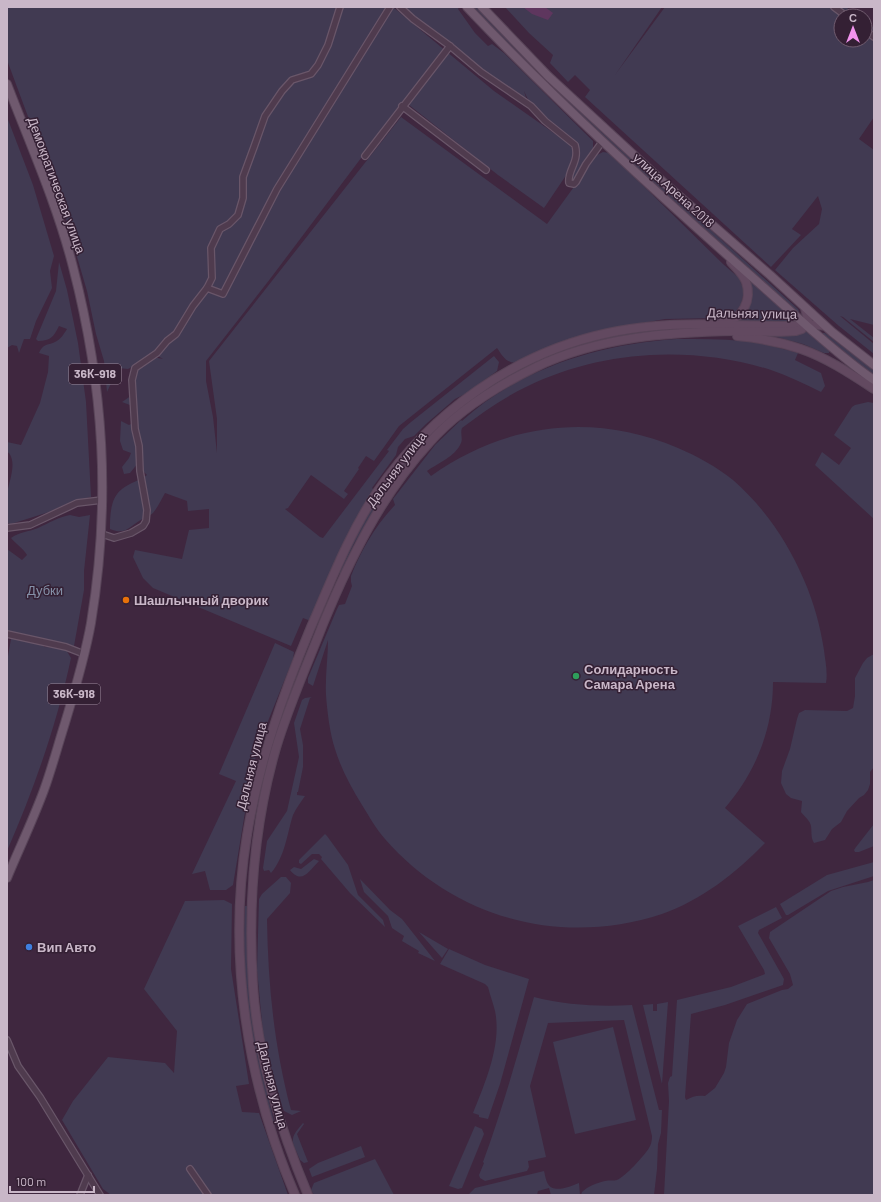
<svg xmlns="http://www.w3.org/2000/svg" width="881" height="1202" font-family="Barlow,sans-serif">
  <style>
    .green { fill: #413a52 }
    .water { fill: #5e365e }
    .lines { fill: none; stroke-linecap: round; stroke-linejoin: round }
    .minor-casing { stroke: #695669; stroke-width: 8 }
    .secondary-casing { stroke: #584458; stroke-width: 10 }
    .primary-casing { stroke: #584458; stroke-width: 10 }
    .minor { stroke: #4f3b4e; stroke-width: 5.5 }
    .secondary { stroke: #624960; stroke-width: 8 }
    .primary { stroke: #6f596e; stroke-width: 8 }
    .food-dot { fill: #e8710a; stroke: #342034; stroke-width: 1.5 }
    .leisure-dot { fill: #2e9e5b; stroke: #342034; stroke-width: 1.5 }
    .shop-dot { fill: #3f7fe0; stroke: #342034; stroke-width: 1.5 }
    .labels { text-anchor: middle; stroke-width: 3; stroke-linejoin: round; paint-order: stroke }
    .shield { fill: #342034; stroke: #9c8a9c; stroke-width: 1 }
    .shield-label { font-size: 12px; font-weight: bold; fill: #c9b7c8 }
    .street-label { font-size: 13px; fill: #c9b7c8; stroke: #342034 }
    .park-label { font-size: 13px; fill: #8591a8; stroke: #342034 }
    .poi-label { font-size: 13px; font-weight: bold; fill: #c9b7c8; stroke: #342034; text-anchor: start }
  </style>
  <rect width="100%" height="100%" fill="#3f273f"/>
  <g class="green">
    <path d="M7 7H393L494 91 568 143 575 152V145L561 130 531 106 524 91 528 105 400 7H459L458 9 475 33 488 46 492 44 504 53 593 141V148L584 162 581 174 572 181 569 176V171L544 208 498 175 404 101 270 279 206 361V381L213 417 217 453V419L209 361 401 117 547 224 597 155 603 152 610 153 723 264 739 278 744 291 741 305 733 314 728 316 718 318 665 319 620 327 515 363C505 362 502 355 497 348L399 426 374 461 366 456 358 468 359 469 344 491 348 494 344 499 311 475 288 508 285 509 320 537 323 538 389 451 387 450 403 429 411 422 494 356 499 362 497 371 467 393 455 399 426 424 414 436 405 439 398 447 396 455 372 488 375 491 311 621 303 618 291 646 153 588 143 578 133 557 135 550 182 559 189 530 209 528V509L188 511 187 501 165 493C161 500 158 507 153 513 149 517 144 518 139 521 128 528 125 535 110 529 110 516 110 498 122 489 129 483 139 481 147 475L143 471V457L130 473 124 474 122 467 129 458 131 453 123 450 120 441 121 421 129 425 137 421 138 415 135 407 122 402 135 393 133 377 140 366 153 357 163 359 158 356 167 344 140 363 128 369 118 368 107 392 104 361 96 334 87 291 66 219 7 60Z"/>
    <path d="M473 7H478L549 82 572 104 798 309 799 311 798 313H796L566 104Z"/>
    <path d="M505 7H662L615 75 665 7H846L857 16H841V40H865V22L874 28V117L859 139 874 150V325L850 319 874 338V342L843 317 840 316 874 344V354L839 326 775 270 793 248 819 224 822 209 818 196 792 229 801 235 771 267 585 97 590 90 575 75 568 82 550 63 553 55 529 33Z"/>
    <path d="M7 117 33 185 54 256 50 271 52 288 36 321 30 339H24L19 353 17 346 12 345 7 348Z"/>
    <path d="M59 262 67 290 78 343 86 402 91 497 73 501 49 512 11 524 7 523C7 514 6 503 7 494 9 481 17 464 9 453L7 452V442L21 445 40 403 48 372 49 356 39 353C44 343 46 346 55 342 60 340 64 334 67 329L59 326C54 336 51 341 38 341L36 339 56 291Z"/>
    <path d="M750 282H752L791 317V323H741L739 319Z"/>
    <path d="M688 327 791 328 685 330 560 354 439 425C453 414 467 402 482 391 529 359 586 338 642 330 657 328 673 328 688 327Z"/>
    <path d="M806 330 829 350V353H824L803 344 769 335Z"/>
    <path d="M822 333H825L874 370V377L822 335Z"/>
    <path d="M677 339C699 339 721 339 743 341 762 343 780 348 798 353L795 360 821 373 825 386 821 392C805 384 788 376 771 370 691 345 601 350 526 387 503 398 482 413 462 428 460 433 463 439 461 443 455 457 438 463 427 471L431 476C505 423 594 412 678 448 697 456 717 467 733 480 764 507 788 542 804 580 814 603 820 625 824 650 825 660 828 672 826 683L773 682C773 729 756 772 725 808L765 843C736 873 702 900 662 914 562 947 455 919 385 839 376 829 369 816 362 805 351 787 341 769 335 749 330 735 327 710 326 695 325 677 328 658 328 640L313 686 308 683V678L337 609 339 605 345 604 352 586 351 582V576C361 550 376 525 395 505L393 499 435 445 461 420 462 421C520 368 600 344 677 339Z"/>
    <path d="M868 402 874 403V519L815 465 822 452 839 465 851 448 834 435 852 407 855 405Z"/>
    <path d="M430 434 432 436 378 504 354 544 341 574 338 573C352 544 366 515 384 489 397 469 414 452 430 434Z"/>
    <path d="M70 515 79 517 90 515 84 571V590L74 646 42 643 44 647 65 648 71 658C57 724 34 789 7 851V662L12 633 7 631V549L22 560 27 555C23 548 16 544 11 538 19 532 28 532 38 528 49 523 58 517 70 515Z"/>
    <path d="M275 643 294 652 293 659 258 746 249 788 233 885 226 890H210L205 871 192 874 236 781 219 774Z"/>
    <path d="M874 654V767L870 772V784L868 790 864 795 859 798 847 811 841 822 832 829 825 840 814 843C809 835 814 826 808 820 806 817 803 815 801 812L802 801 791 798 786 794 781 783 782 771 790 749 797 719 799 713 805 710 847 711 853 708 855 696V678L863 663 867 658Z"/>
    <path d="M312 697 310 698 300 729 303 745V767L298 792H297V795L305 796C301 802 296 808 293 815 287 834 285 857 271 873L269 870 264 871 263 868 267 841 287 811 299 757 294 723 302 700 305 698Z"/>
    <path d="M874 824V846L859 852H855L854 850 856 847Z"/>
    <path d="M325 834 327 836 348 865 358 895 383 920 385 927 350 893 321 859 322 857 319 854H312L301 864 299 863V860Z"/>
    <path d="M314 859 319 861C309 871 302 885 290 870L294 867 301 869Z"/>
    <path d="M874 862V876L828 891 788 915H786L780 904 827 875Z"/>
    <path d="M281 877H286L291 883 290 893 267 919C268 985 274 1046 291 1110L301 1111 292 1115 284 1111 283 1109 264 1043 257 970 259 899 262 894Z"/>
    <path d="M360 879 390 910 402 919 435 961 418 953 419 951 402 941 404 936 392 928 388 916 364 892Z"/>
    <path d="M874 880V1195H664L669 1101 668 1083 670 1077 672 1076 677 1000 731 987 765 974 764 970 738 926 776 907 782 918 759 930 758 933 784 979 783 985 725 1005 691 1014 685 1097 686 1100C693 1096 697 1095 705 1096L715 1088 724 1073 726 1067 729 1043 737 1020 747 1004 782 990 788 989 793 985 790 974 769 938 770 932 831 891 843 887 868 882Z"/>
    <path d="M224 900 232 904 231 969 249 1084 236 1086 242 1112 259 1113 288 1195H111L103 1189 62 1120 73 1101 108 1057 165 1063 174 1073 177 1031 144 989 185 901Z"/>
    <path d="M245 906H248C244 979 256 1051 274 1121H271C265 1098 259 1074 254 1050 246 1002 242 954 245 906Z"/>
    <path d="M419 932 448 949 442 958Z"/>
    <path d="M449 949 485 965 529 979 500 1084 488 1119 479 1117V1115L473 1113C485 1083 502 1044 495 1011 493 1003 490 995 488 987L485 984 440 964Z"/>
    <path d="M534 997C566 1005 599 1007 632 1005L659 1110H662L661 1133 658 1144 657 1169 654 1195H581L582 1192C588 1186 597 1183 605 1181 609 1180 614 1181 617 1180 625 1177 644 1156 649 1148 651 1145 652 1141 652 1136L624 1020 548 1023 530 1086 546 1157 528 1161 529 1167 527 1171 485 1181 480 1178 479 1175 484 1163 483 1162C503 1108 518 1053 534 997Z"/>
    <path d="M668 1002 662 1084 643 1005 653 1004V1011H657V1004Z"/>
    <path d="M613 1027 636 1120 575 1134 553 1042Z"/>
    <path d="M303 1123 304 1124 297 1134 308 1162 304 1163 300 1160C292 1140 288 1140 303 1123Z"/>
    <path d="M475 1126 482 1129 484 1134 462 1188 458 1189 449 1186Z"/>
    <path d="M361 1146 365 1157 312 1177 309 1169 318 1163Z"/>
    <path d="M375 1159 394 1195H314L311 1190 314 1183Z"/>
    <path d="M544 1171C545 1175 546 1181 548 1184 554 1194 571 1186 579 1183L580 1195H551L549 1188 538 1191 537 1195H468L475 1188Z"/>
  </g>
  <path class="water" d="M523 7H545L553 13 548 20 532 14Z"/>
  <g class="lines">
    <g class="minor-casing">
      <g id="minor">
        <path d="M400 7 413 19 450 46 481 72 531 106 545 121 575 145C580 162 567 170 569 183L574 184 576 182 586 164 602 142"/>
        <path d="M834 7 846 16"/>
        <path d="M865 30 874 37"/>
        <path d="M402 106 486 170"/>
        <path d="M365 156 450 46"/>
        <path d="M207 288 212 278 211 248 220 229 229 224 238 215 243 198V177L254 147 265 116 282 91 292 80 311 74 318 65 328 45 340 7"/>
        <path d="M7 528 30 525 77 503 102 500"/>
        <path d="M102 534 114 538 131 533 143 526 146 521 147 510 140 471 139 446 135 429 132 380 135 368 157 353 167 341 176 334 193 306 207 288 223 294 277 189 390 7"/>
        <path d="M7 634 66 647 84 654"/>
        <path d="M7 1040 18 1066 40 1097 100 1195"/>
        <path d="M190 1169 208 1195"/>
        <path d="M80 1195 88 1175"/>
      </g>
    </g>
    <g class="secondary-casing">
      <g id="secondary">
        <path d="M723 321C743 321 752 299 746 282 743 274 736 268 731 262"/>
        <path d="M737 336C758 338 780 342 801 349 827 358 851 374 874 389"/>
        <path d="M295 1195C247 1083 227 956 247 835 259 762 283 694 311 627 331 581 349 534 377 492 431 413 514 353 608 333 648 324 691 323 732 325 751 325 769 326 788 326 801 326 813 323 825 326"/>
        <path d="M308 1195C280 1128 258 1059 253 986 248 907 254 824 276 748 289 705 307 665 323 624 350 559 381 495 429 443 458 410 497 386 536 367 598 337 669 332 736 331 756 331 777 333 796 331L802 329 808 320 805 308"/>
      </g>
    </g>
    <g class="primary-casing">
      <g id="primary">
        <path d="M467 7C554 99 648 185 743 269 767 290 791 312 815 333 834 349 853 366 874 380"/>
        <path d="M482 7 548 76 663 182 770 275 832 332 874 365"/>
        <path d="M7 84C30 144 57 204 73 267 104 387 111 501 91 623 85 657 75 690 65 723 58 745 52 768 44 790 33 820 19 849 7 878"/>
      </g>
    </g>
    <use href="#minor" class="minor"/>
    <use href="#secondary" class="secondary"/>
    <use href="#primary" class="primary"/>
  </g>
  <circle class="food-dot" cx="126" cy="600" r="4"/>
  <circle class="leisure-dot" cx="576" cy="676" r="4"/>
  <circle class="shop-dot" cx="29" cy="947" r="4"/>
  <g class="labels">
    <g class="shield">
      <rect x="69" y="364" width="52" height="20" rx="3"/>
      <rect x="48" y="684" width="52" height="20" rx="3"/>
    </g>
    <g class="shield-label">
      <text x="95" y="378">36К-918</text>
      <text x="74" y="698">36К-918</text>
    </g>
    <g class="street-label">
      <text transform="translate(57 185) rotate(70)" y="5">Демократическая улица</text>
      <text transform="translate(674 190) rotate(42)" y="5">улица Арена 2018</text>
      <text transform="translate(752 313) rotate(1)" y="5">Дальняя улица</text>
      <text transform="translate(396 469) rotate(-53)" y="5">Дальняя улица</text>
      <text transform="translate(251 766) rotate(-76)" y="5">Дальняя улица</text>
      <text transform="translate(273 1085) rotate(76)" y="5">Дальняя улица</text>
    </g>
    <g class="park-label">
      <text x="45" y="595">Дубки</text>
    </g>
    <g class="poi-label">
      <text x="134" y="605">Шашлычный дворик</text>
      <text x="584" y="674">Солидарность<tspan x="584" dy="15">Самара Арена</tspan></text>
      <text x="37" y="952">Вип Авто</text>
    </g>
  </g>
  <rect width="881" height="1202" fill="none" stroke="#c9b7c8" stroke-width="16"/>
  <g transform="translate(853 28)"><circle r="19" fill="#342034" stroke="#705c6f"/>
  <path d="M0-3L7 15L0 10L-7 15Z" fill="#f293ee"/>
  <text y="-6" font-size="11" font-weight="bold" text-anchor="middle" fill="#c9b7c8">С</text>
  </g>
  <path d="M10 1186v6h84v-6" fill="none" stroke="#c9b7c8" stroke-width="2"/>
  <text x="16" y="1186" font-size="12" fill="#c9b7c8" stroke="#342034" stroke-width="3" paint-order="stroke">100 m</text>
</svg>
